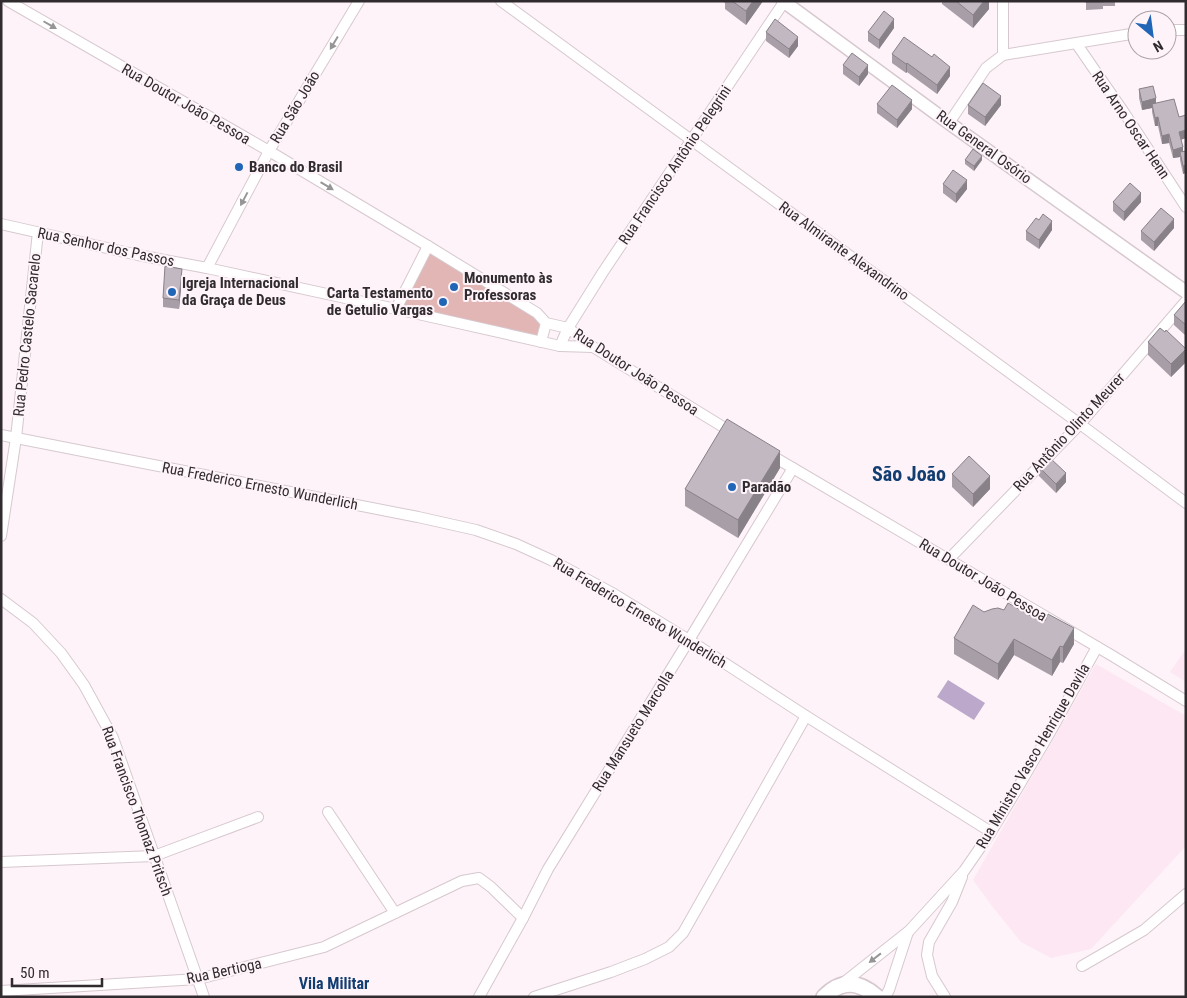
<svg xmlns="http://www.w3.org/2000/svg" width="1187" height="998" font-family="'Roboto Condensed',sans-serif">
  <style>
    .built { fill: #fce7f2 }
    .green { fill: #e1b6b4 }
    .water { fill: #bba8cb }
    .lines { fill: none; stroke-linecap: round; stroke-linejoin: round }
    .minor-casing { stroke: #d6c8cf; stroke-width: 12 }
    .tertiary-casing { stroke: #d6c8cf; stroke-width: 15 }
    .secondary-casing { stroke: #d6c8cf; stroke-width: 18 }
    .minor { stroke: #fff; stroke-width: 10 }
    .tertiary { stroke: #fff; stroke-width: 12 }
    .secondary { stroke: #fff; stroke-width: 15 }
    .wall { fill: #a79ea7 }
    .shaded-wall { fill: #888188 }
    .building { fill: #c2b8c2; stroke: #888188 }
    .oneway { fill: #989596 }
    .poi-dot { fill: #2165b6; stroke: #fef3f8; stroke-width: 2 }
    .labels { text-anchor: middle; stroke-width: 4; stroke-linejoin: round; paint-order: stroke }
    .street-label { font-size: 15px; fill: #302b2e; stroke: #fef3f8 }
    .poi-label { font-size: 15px; font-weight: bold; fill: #302b2e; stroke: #fef3f8; text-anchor: start }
    .neighbourhood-label { font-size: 16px; font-weight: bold; fill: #123d71; stroke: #fef3f8 }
    .district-label { font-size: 20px; font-weight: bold; fill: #123d71; stroke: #fef3f8 }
  </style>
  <rect width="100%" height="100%" fill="#fef3f8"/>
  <g class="built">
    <path d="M1186 649V682L1170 672Z"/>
    <path d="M1096 664 1186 716V846L1091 949 1051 958 1021 942 992 906 973 880Z"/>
  </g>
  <path class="green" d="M429 247 546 323 541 341 397 308Z"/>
  <path class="water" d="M948 680 985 703 974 720 937 697Z"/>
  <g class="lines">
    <g class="minor-casing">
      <g id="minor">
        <path d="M8 1 269 151 428 246 537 313 546 323 568 328 593 347 733 433"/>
        <path d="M501 1 1080 424 1186 503"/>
        <path d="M1167 30H1186"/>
        <path d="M1076 43 1125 114 1186 207"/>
        <path d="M1003 55 1137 33"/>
        <path d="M949 123 986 68 1003 55V1"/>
        <path d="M1 224 138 255 207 268 396 309 560 346 593 347"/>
        <path d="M207 268 269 151 359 1"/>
        <path d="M396 309 428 246"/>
        <path d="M541 342 546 323"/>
        <path d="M560 346 568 328 603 272 784 2"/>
        <path d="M1 435 418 517 476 530 516 544 551 560 614 594 689 640 806 716 991 832"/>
        <path d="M769 454 1111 655 1186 701"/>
        <path d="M1 536 16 438 38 232"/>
        <path d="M949 559 1080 424 1186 301"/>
        <path d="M1 599 33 623 61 653 84 685 113 738 204 997"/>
        <path d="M328 812 395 913"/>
        <path d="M1 862 154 856 258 817"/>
        <path d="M1082 966 1144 930 1186 894"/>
        <path d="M842 984 909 931 964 871 991 832 1020 784 1053 727 1097 647"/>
        <path d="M1 991 198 979 324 947 462 881 479 878 491 887 523 918"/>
        <path d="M479 997 523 918 548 869 689 640 793 468"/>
        <path d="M534 997 611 972 645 959 669 947 683 933 806 716"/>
        <path d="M885 997 889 990 908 932"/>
        <path d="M945 997 932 976 927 955 929 942 952 902 962 877"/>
      </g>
    </g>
    <g class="tertiary-casing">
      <path id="tertiary" d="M783 1 949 123 1186 292"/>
    </g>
    <g class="secondary-casing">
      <path id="secondary" d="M824 997C842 979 859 981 877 997"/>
    </g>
    <use href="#minor" class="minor"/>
    <use href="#tertiary" class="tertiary"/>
    <use href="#secondary" class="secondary"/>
  </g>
  <g class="wall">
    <path d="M723 1H763L746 25 725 9V3Z"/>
    <path d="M942 1H989V9L973 28 942 4Z"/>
    <path d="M1086 1H1115V6H1103V9L1086 10Z"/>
    <path d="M894 28 879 49 868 41V32Z"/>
    <path d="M766 32 798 46 789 58 766 41Z"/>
    <path d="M892 54 932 57 950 76 937 94 907 72 906 73 892 63Z"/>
    <path d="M843 65 868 74 859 86 843 74Z"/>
    <path d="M1139 89 1156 103 1179 117 1186 115V138L1181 140 1183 151H1186L1183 174 1180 160V157L1173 158 1169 143 1162 144 1158 126H1155L1152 112V108L1142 110 1139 98Z"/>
    <path d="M877 104 912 109 897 128 877 113Z"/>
    <path d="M968 105H1001L985 126 968 114Z"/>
    <path d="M965 160H982L974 171 965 164Z"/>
    <path d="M943 184 967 189 956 203 943 193Z"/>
    <path d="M1113 202H1141L1124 221 1113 211Z"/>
    <path d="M1174 228 1154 251 1141 240V231Z"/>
    <path d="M1052 230 1039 249 1026 240V231Z"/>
    <path d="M182 278 179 309 163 307V298Z"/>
    <path d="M1186 301V336L1174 325V315Z"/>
    <path d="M1148 342 1186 362 1171 377 1148 355Z"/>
    <path d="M1039 467 1066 482 1056 493 1039 476Z"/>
    <path d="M780 468 738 538 685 506V489Z"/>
    <path d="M952 474 990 489 973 507 952 487Z"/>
    <path d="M984 612 1074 644 1063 663 1060 662 1052 676 1014 655 998 680 954 654V638Z"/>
  </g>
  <g class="shaded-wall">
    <path d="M753 1H763L746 25V11Z"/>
    <path d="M984 1H989V9L973 28V15Z"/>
    <path d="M894 19V28L879 49V40Z"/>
    <path d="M798 37V46L789 58V49Z"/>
    <path d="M907 63V72L906 73V64Z"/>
    <path d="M868 65V74L859 86V77Z"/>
    <path d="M950 67V76L937 94V85Z"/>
    <path d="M1001 96V105L985 126V117Z"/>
    <path d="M1156 98V107L1152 104V108L1142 110V102Z"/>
    <path d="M912 100V109L897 128V120Z"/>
    <path d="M1158 117V126H1155V118Z"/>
    <path d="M1186 130V138L1179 140V132Z"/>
    <path d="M1169 134V143L1162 144V136Z"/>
    <path d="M1183 147V156L1180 152V157L1173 158V150Z"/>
    <path d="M982 156V160L974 171V166Z"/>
    <path d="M1186 165V173L1183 174V166Z"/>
    <path d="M967 180V189L956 203V194Z"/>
    <path d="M1141 193V202L1124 221V212Z"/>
    <path d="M1174 219V228L1154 251V242Z"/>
    <path d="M1052 221V230L1039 249V240Z"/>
    <path d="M182 269V278L179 309V300Z"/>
    <path d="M1186 349V362L1171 377V364Z"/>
    <path d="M780 451V468L738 538V520Z"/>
    <path d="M1066 473V482L1056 493V484Z"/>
    <path d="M990 476V489L973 507V494Z"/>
    <path d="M1074 628V644L1063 663V647Z"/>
    <path d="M1014 639V655L998 680V664Z"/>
    <path d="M1060 646V662L1052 676V660Z"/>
  </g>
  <g class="building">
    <path d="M732 1H753L746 11Z"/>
    <path d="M956 1H984L973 15Z"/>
    <rect x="1086" y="1" width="17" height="1"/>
    <path d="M884 11 894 19 879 40 868 32Z"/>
    <path d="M775 19 798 37 789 49 766 32Z"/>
    <path d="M904 37 932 57 934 54 950 67 937 85 907 63 906 64 892 54Z"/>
    <path d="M852 53 868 65 859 77 843 65Z"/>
    <path d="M983 83 1001 96 985 117 968 105Z"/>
    <path d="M892 85 912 100 897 120 877 104Z"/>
    <path d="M1153 86 1156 98 1142 102 1139 89Z"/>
    <path d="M1174 99 1179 117 1186 115V130L1179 132 1183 147 1173 150 1169 134 1162 136 1158 117 1155 118 1152 104Z"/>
    <path d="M973 149 982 156 974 166 965 160Z"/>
    <path d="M1186 151V165L1183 166 1180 152Z"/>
    <path d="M953 170 967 180 956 194 943 184Z"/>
    <path d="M1130 183 1141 193 1124 212 1113 202Z"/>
    <path d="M1161 208 1174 219 1154 242 1141 231Z"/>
    <path d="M1043 214 1052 221 1039 240 1026 231 1036 218 1039 220Z"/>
    <path d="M165 266 182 269 179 300 163 298Z"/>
    <path d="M1186 301V325L1174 315Z"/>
    <path d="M1160 328 1165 332 1166 330 1186 349 1171 364 1148 342Z"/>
    <path d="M727 419 780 451 738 520 685 489Z"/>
    <path d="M969 456 990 476 973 494 952 474Z"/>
    <path d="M1049 457 1066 473 1056 484 1039 467Z"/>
    <path d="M1008 603 1038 620 1039 618 1045 621 1048 614 1074 628 1063 647 1060 646 1052 660 1014 639 998 664 954 638 973 605 984 612 992 609 998 608 1004 610Z"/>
  </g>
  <defs><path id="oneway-solid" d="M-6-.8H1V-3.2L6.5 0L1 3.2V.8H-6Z" transform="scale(1.25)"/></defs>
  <g class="oneway">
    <use href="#oneway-solid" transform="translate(50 25) rotate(30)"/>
    <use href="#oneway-solid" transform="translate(334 43) rotate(121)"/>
    <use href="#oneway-solid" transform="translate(327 186) rotate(31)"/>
    <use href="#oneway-solid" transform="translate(244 199) rotate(118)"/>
    <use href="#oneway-solid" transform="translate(875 958) rotate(142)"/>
  </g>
  <g class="poi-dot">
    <circle cx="239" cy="167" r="5"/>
    <circle cx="454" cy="287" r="5"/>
    <circle cx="172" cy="292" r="5"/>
    <circle cx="443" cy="302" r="5"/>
    <circle cx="732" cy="487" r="5"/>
  </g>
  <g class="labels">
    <g class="street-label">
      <text transform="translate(186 104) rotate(30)" y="5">Rua Doutor João Pessoa</text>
      <text transform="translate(295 107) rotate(-59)" y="5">Rua São João</text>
      <text transform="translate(1131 125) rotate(56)" y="5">Rua Arno Oscar Henn</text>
      <text transform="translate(984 147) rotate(36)" y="5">Rua General Osório</text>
      <text transform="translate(675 165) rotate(-56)" y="5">Rua Francisco Antônio Pelegrini</text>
      <text transform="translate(106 247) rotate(12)" y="5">Rua Senhor dos Passos</text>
      <text transform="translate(844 251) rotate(36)" y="5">Rua Almirante Alexandrino</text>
      <text transform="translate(27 335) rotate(-84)" y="5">Rua Pedro Castelo Sacarelo</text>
      <text transform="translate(636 372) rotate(33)" y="5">Rua Doutor João Pessoa</text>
      <text transform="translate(1069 432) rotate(-47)" y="5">Rua Antônio Olinto Meurer</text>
      <text transform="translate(260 486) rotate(11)" y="5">Rua Frederico Ernesto Wunderlich</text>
      <text transform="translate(983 580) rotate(31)" y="5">Rua Doutor João Pessoa</text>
      <text transform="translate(640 613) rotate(31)" y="5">Rua Frederico Ernesto Wunderlich</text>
      <text transform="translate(633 731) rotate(-58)" y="5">Rua Mansueto Marcolla</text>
      <text transform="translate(1033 756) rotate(-60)" y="5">Rua Ministro Vasco Henrique Davila</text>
      <text transform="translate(137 811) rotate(70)" y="5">Rua Francisco Thomaz Pritsch</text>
      <text transform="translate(224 971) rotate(-12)" y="5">Rua Bertioga</text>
    </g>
    <g class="poi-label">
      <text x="249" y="172">Banco do Brasil</text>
      <text x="464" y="283">Monumento às<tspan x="464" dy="17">Professoras</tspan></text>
      <text x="182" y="288">Igreja Internacional<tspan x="182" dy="17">da Graça de Deus</tspan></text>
      <text x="433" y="298" text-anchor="end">Carta Testamento<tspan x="433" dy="17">de Getulio Vargas</tspan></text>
      <text x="742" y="492">Paradão</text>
    </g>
    <g class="neighbourhood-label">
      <text x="334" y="989">Vila Militar</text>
    </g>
    <g class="district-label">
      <text x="909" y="481">São João</text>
    </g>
  </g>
  <rect width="1187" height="998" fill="none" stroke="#302b2e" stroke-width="5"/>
  <g transform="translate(1152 35) rotate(151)"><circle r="24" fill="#fef3f8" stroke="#aca3a7"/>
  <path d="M0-4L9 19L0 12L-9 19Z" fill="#2165b6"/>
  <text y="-8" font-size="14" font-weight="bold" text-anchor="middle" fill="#302b2e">N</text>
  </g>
  <path d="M12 978v8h90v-8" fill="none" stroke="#302b2e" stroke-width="2.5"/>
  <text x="20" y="978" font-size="15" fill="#302b2e" stroke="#fef3f8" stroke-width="4" paint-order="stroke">50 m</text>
</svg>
